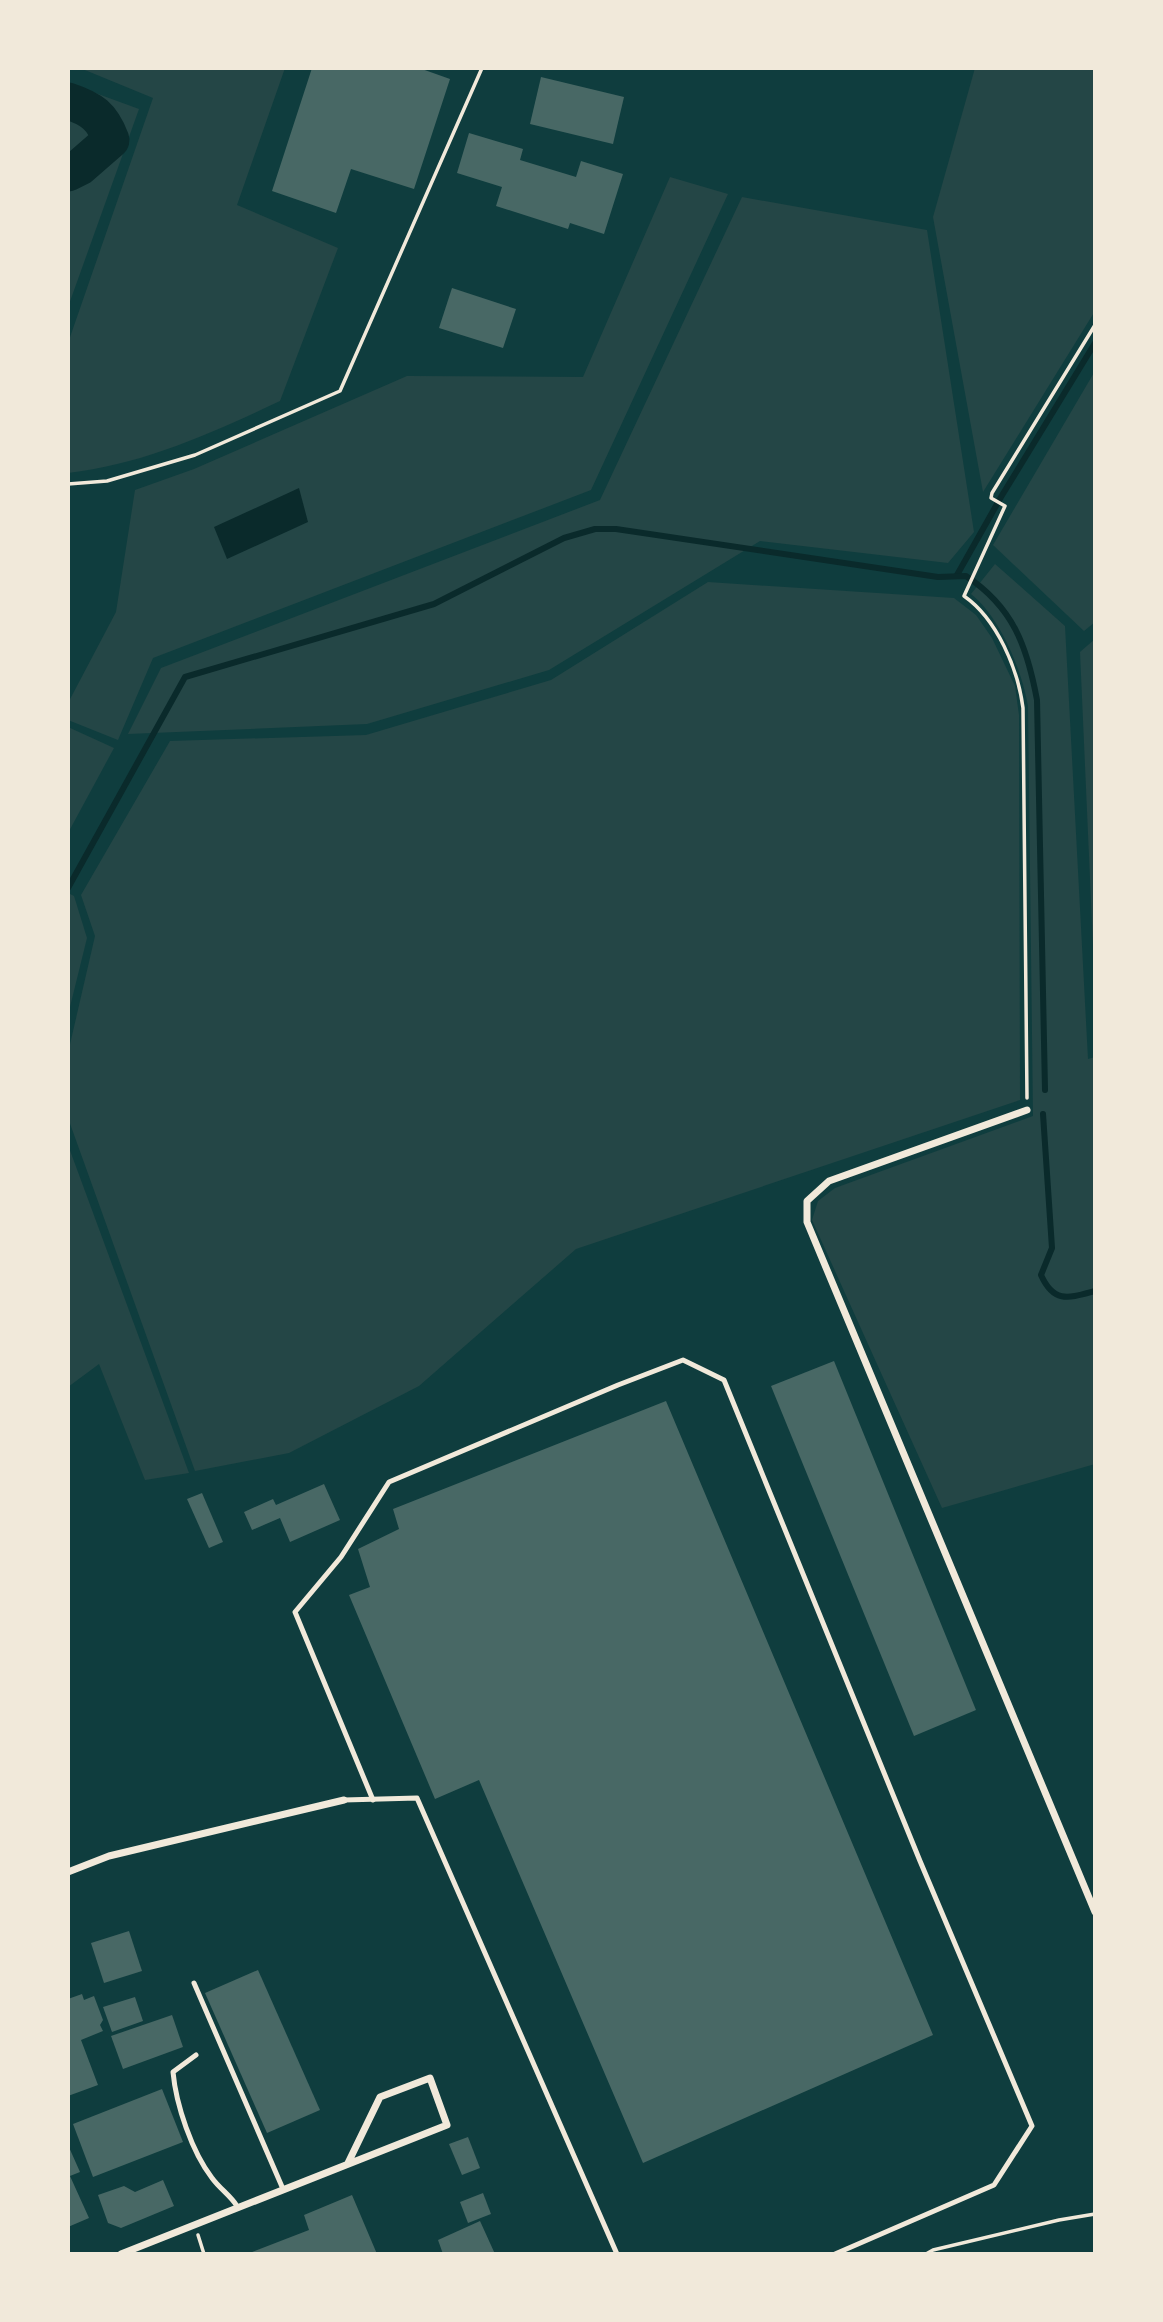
<svg xmlns="http://www.w3.org/2000/svg" width="1163" height="2322" font-family="Lato,sans-serif">
  <style>
    .green { fill: #244646 }
    .water { fill: #0a2a2b }
    .lines { fill: none; stroke-linecap: round; stroke-linejoin: round }
    .stream { stroke: #0a2a2b; stroke-width: 6 }
    .river { stroke: #0a2a2b; stroke-width: 37 }
    .building { fill: #486865 }
    .path { stroke: #f1e9da; stroke-width: 3.5 }
    .service { stroke: #f1e9da; stroke-width: 5 }
    .minor { stroke: #f1e9da; stroke-width: 7 }
  </style>
  <rect width="100%" height="100%" fill="#0f3d3e"/>
  <g class="green">
    <path d="M80 68H285L237 205 338 248 280 401C212 433 144 464 68 473V343L153 98Z"/>
    <path d="M975 68H1095V311L983 492 933 217Z"/>
    <path d="M68 83 139 109 68 307Z"/>
    <path d="M670 177 728 194 591 490 153 658 118 740 68 720V703L116 612 135 490 194 469 407 376 583 377Z"/>
    <path d="M742 197 927 230 974 532 948 563 760 541 549 670 367 724 128 734 161 668 600 500Z"/>
    <path d="M1095 371V622L1084 631 993 545Z"/>
    <path d="M995 564 1065 626 1088 1059 1095 1057V1464L942 1508 812 1220 818 1201 835 1188 1033 1116 1028 706C1022 670 1000 617 971 594Z"/>
    <path d="M708 582 954 598 976 615 992 638 1015 686 1019 715 1020 1100 576 1249 419 1386 289 1453 195 1471 68 1118V1053L95 936 81 895 170 741 366 735 551 680Z"/>
    <path d="M1095 639V992L1080 652Z"/>
    <path d="M68 727 114 748 68 833Z"/>
    <path d="M68 893 74 896 87 938 68 1015Z"/>
    <path d="M68 1145 189 1473 145 1480 99 1364 68 1387V1283L70 1282 68 1274Z"/>
  </g>
  <path class="water" d="M299 488 308 522 227 559 214 527Z"/>
  <g class="lines">
    <g class="stream">
      <path d="M957 575 1001 497 1095 343"/>
      <path d="M68 888 185 677 434 604 564 538 595 529H616L938 577 966 576C1013 607 1027 646 1037 700L1045 1090"/>
      <path d="M1043 1114 1052 1248 1041 1275C1054 1304 1069 1298 1095 1291"/>
    </g>
    <path class="river" d="M68 101C92 109 102 116 111 140L80 167 68 173"/>
  </g>
  <g class="building">
    <path d="M312 68H419L450 79 414 189 351 169 336 213 272 191Z"/>
    <path d="M541 77 624 97 613 144 530 124Z"/>
    <path d="M469 133 523 149 520 160 576 177 581 161 623 174 604 234 570 223 568 229 496 206 502 187 457 173Z"/>
    <path d="M452 288 516 309 503 348 439 328Z"/>
    <path d="M834 1361 976 1710 914 1736 771 1386Z"/>
    <path d="M666 1401 933 2035 643 2163 479 1780 435 1799 349 1595 370 1587 358 1549 399 1529 393 1509Z"/>
    <path d="M324 1484 340 1520 290 1542 280 1518 252 1530 244 1512 273 1499 276 1505Z"/>
    <path d="M202 1493 223 1542 209 1548 187 1499Z"/>
    <path d="M129 1931 142 1971 104 1983 91 1943Z"/>
    <path d="M258 1970 320 2110 267 2133 205 1993Z"/>
    <path d="M82 1994 84 2000 94 1996 103 2020 100 2025 103 2031 81 2040 98 2085 68 2096V1999Z"/>
    <path d="M135 1997 143 2021 112 2032 103 2007Z"/>
    <path d="M172 2015 183 2047 123 2069 111 2036Z"/>
    <path d="M162 2089 183 2142 93 2177 73 2124Z"/>
    <path d="M468 2137 480 2168 462 2175 449 2144Z"/>
    <path d="M68 2145 80 2172 70 2176 89 2218 68 2227Z"/>
    <path d="M163 2180 174 2206 121 2228 108 2223 98 2195 124 2186 135 2192Z"/>
    <path d="M483 2193 491 2214 468 2223 460 2202Z"/>
    <path d="M352 2195 377 2254H247L309 2230 304 2215Z"/>
    <path d="M480 2221 495 2254H443L438 2240Z"/>
  </g>
  <g class="lines">
    <g class="path">
      <path d="M68 484 107 481 195 455 340 391 482 68"/>
      <path d="M1027 1098 1023 708C1018 669 997 619 964 596L1005 506 991 498 992 493 1095 325"/>
      <path d="M198 2235 204 2254"/>
      <path d="M926 2254 933 2250 1059 2220 1095 2214"/>
    </g>
    <g class="service">
      <path d="M344 1800 417 1798 617 2254"/>
      <path d="M373 1800 295 1612 341 1557 389 1482 618 1385 683 1360 724 1380 920 1861 1032 2126 994 2185 835 2254"/>
      <path d="M194 1983 283 2189"/>
      <path d="M196 2055 173 2072C176 2105 192 2152 212 2178 220 2189 230 2195 237 2206"/>
    </g>
    <g class="minor">
      <path d="M1027 1110 829 1181 807 1201V1222L1095 1912"/>
      <path d="M68 1872 109 1856 344 1800"/>
      <path d="M121 2254 447 2125 430 2078 380 2097 348 2163"/>
    </g>
  </g>
  <rect width="1163" height="2322" fill="none" stroke="#f1e9da" stroke-width="140"/>
</svg>
